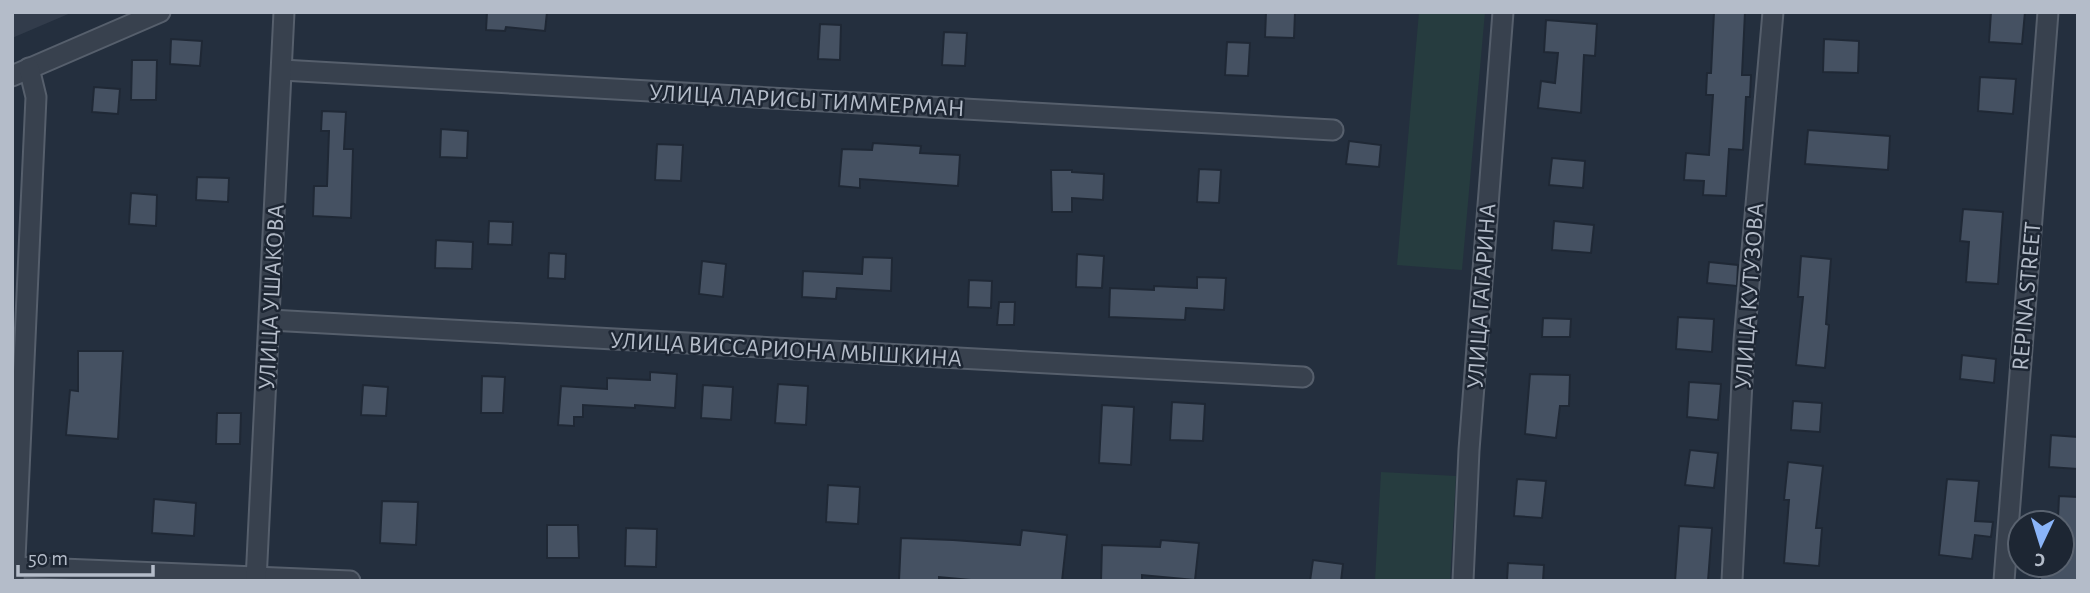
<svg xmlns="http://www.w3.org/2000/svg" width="2090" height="593" font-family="'Alegreya Sans',sans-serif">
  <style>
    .airport { fill: #323c4b }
    .green { fill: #263c3f }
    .building { fill: #455162; stroke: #1f2835; stroke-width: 2 }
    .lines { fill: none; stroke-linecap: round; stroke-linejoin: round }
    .minor-casing { stroke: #565f6c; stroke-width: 23 }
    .minor { stroke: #38414e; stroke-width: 19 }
    .labels { text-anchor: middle; stroke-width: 5; stroke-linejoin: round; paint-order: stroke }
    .street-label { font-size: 24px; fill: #b4bcc9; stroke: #1d2633 }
  </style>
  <rect width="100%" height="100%" fill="#242f3e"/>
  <path class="airport" d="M12 12H73L12 38Z"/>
  <g class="green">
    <path d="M1419 12H1485L1462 270 1397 265Z"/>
    <path d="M1381 472 1456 476 1450 581H1375Z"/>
  </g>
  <g class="building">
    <path d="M487 12H547L545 31 506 27 505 31 486 30Z"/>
    <path d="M1266 12H1295L1294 38 1265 37Z"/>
    <path d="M1714 12H1745L1742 75H1751L1750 97H1746L1743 150 1729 149 1726 196 1703 195 1704 181 1684 180 1686 153 1709 155 1713 95H1706L1707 73H1711Z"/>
    <path d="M1991 12H2025L2022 44 1989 42Z"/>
    <path d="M1546 20 1597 24 1595 56 1584 55 1581 113 1538 108 1541 81 1555 83 1558 53 1544 52Z"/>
    <path d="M820 24 841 25 840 60 818 59Z"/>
    <path d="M944 32 967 33 965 66 942 65Z"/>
    <path d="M171 39 202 41 200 66 170 64Z"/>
    <path d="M1824 39 1859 41 1858 73 1823 72Z"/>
    <path d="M1227 42 1250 43 1248 76 1225 75Z"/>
    <path d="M132 60H157L156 100H131Z"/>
    <path d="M1980 77 2016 79 2013 114 1978 111Z"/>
    <path d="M94 87 120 89 118 114 92 112Z"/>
    <path d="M322 111 346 112 344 149H353L351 218 313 216 314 186H327L329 131H321Z"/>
    <path d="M441 129 468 131 467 158 440 157Z"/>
    <path d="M1808 130 1890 136 1888 170 1805 164Z"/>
    <path d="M1349 141 1381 145 1379 167 1346 164Z"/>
    <path d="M873 143 921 146 920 153 960 155 958 186 860 179V188L839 186 842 149 872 150Z"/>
    <path d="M657 144 683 145 681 181 655 180Z"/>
    <path d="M1552 158 1585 161 1583 188 1549 185Z"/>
    <path d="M1199 169 1221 170 1219 203 1197 202Z"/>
    <path d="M1051 170H1072V172L1104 174 1103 200 1072 198V212H1052Z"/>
    <path d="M197 177 229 178 228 202 196 200Z"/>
    <path d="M131 193 157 195 156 226 129 224Z"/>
    <path d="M1963 209 2003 212 1998 284 1966 282 1969 242 1960 241Z"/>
    <path d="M489 221 513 222 512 245 488 244Z"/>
    <path d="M1554 221 1594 225 1591 253 1552 250Z"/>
    <path d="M436 240 473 242 472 269 435 268Z"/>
    <path d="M549 253 566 254 565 279 548 278Z"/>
    <path d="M1077 254 1104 256 1102 288 1076 287Z"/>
    <path d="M1801 256 1831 259 1826 324 1829 325 1825 368 1796 365 1803 297H1798Z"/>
    <path d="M863 257 892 258 891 291 837 288 836 299 802 297 803 271 862 274Z"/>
    <path d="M702 261 726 264 723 297 699 294Z"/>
    <path d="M1709 262 1738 265 1737 286 1707 283Z"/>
    <path d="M1197 277 1226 278 1224 310 1186 308 1185 320 1109 317 1110 288 1154 290V286L1197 288Z"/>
    <path d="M969 280 992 281 991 308 968 307Z"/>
    <path d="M999 302H1015L1014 325H997Z"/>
    <path d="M1678 317 1714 319 1712 352 1676 349Z"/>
    <path d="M1543 318 1571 319 1570 337H1542Z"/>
    <path d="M78 351H123L118 439 66 435 70 390 78 391Z"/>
    <path d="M1962 355 1996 359 1994 383 1960 379Z"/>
    <path d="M650 372 677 374 675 408 635 405V408L583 405V417H574V426L558 425 561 386 607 389V378L650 380Z"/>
    <path d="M1530 374 1570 375 1569 406H1560L1556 438 1525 434Z"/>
    <path d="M482 376 505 377 503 413H481Z"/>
    <path d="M1689 382 1721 384 1718 420 1687 417Z"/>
    <path d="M778 384 808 386 806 425 775 423Z"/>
    <path d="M363 385 388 387 386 416 361 415Z"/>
    <path d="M703 385 733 387 731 420 701 418Z"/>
    <path d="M1793 401 1822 403 1820 432 1791 430Z"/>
    <path d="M1172 402 1205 404 1203 441 1170 440Z"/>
    <path d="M1102 405 1134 407 1131 465 1099 463Z"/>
    <path d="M217 413H241L240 444H216Z"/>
    <path d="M2051 435 2078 437V469L2049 467Z"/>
    <path d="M1690 450 1718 453 1714 488 1685 485Z"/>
    <path d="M1788 462 1823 466 1816 528H1822L1819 566 1784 563 1789 500H1784Z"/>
    <path d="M1517 479 1546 481 1542 518 1514 516Z"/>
    <path d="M1947 479 1979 481 1975 521 1993 522 1991 537 1975 535 1972 559 1939 555Z"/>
    <path d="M828 485 860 487 858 524 826 522Z"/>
    <path d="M2059 496 2078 497V581H2040L2041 565H2062V519H2058Z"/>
    <path d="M154 499 196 503 194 536 152 533Z"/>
    <path d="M382 501 418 502 416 545 380 543Z"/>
    <path d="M547 525H578L579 558H547Z"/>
    <path d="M1679 526 1712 528 1708 581H1675Z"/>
    <path d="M626 528 657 529 656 567 625 566Z"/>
    <path d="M1022 530 1067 535 1062 581H982L939 577V581L899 580 901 538 953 540 1020 545Z"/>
    <path d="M1161 540 1199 543 1195 580 1142 575V581H1101L1102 545 1160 547Z"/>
    <path d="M1313 560 1343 564 1341 581H1310Z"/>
    <path d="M1508 563 1544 565 1543 581H1507Z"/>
  </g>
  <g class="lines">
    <g class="minor-casing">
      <g id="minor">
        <path d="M282 70 1333 130"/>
        <path d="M12 76 160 12"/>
        <path d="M270 320 1303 377"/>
        <path d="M14 567 350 581"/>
        <path d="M14 581 36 97 29 68"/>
        <path d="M256 581 284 12"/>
        <path d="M1463 581 1469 450 1503 12"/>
        <path d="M1732 581 1744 341 1773 12"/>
        <path d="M2004 581 2048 12"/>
      </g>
    </g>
    <use href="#minor" class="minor"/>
  </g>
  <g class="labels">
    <g class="street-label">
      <text transform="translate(807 100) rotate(3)" y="8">УЛИЦА ЛАРИСЫ ТИММЕРМАН</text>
      <text transform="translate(1481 296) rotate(-86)" y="8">УЛИЦА ГАГАРИНА</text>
      <text transform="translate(1749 296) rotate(-86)" y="8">УЛИЦА КУТУЗОВА</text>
      <text transform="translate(2026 296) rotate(-85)" y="8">REPINA STREET</text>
      <text transform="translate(271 297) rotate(-87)" y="8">УЛИЦА УШАКОВА</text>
      <text transform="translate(786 349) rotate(3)" y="8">УЛИЦА ВИССАРИОНА МЫШКИНА</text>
    </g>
  </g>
  <rect width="2090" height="593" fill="none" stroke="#b4bcc9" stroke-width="28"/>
  <g transform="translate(2041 544) rotate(184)"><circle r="33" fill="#1d2633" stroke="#59626f" stroke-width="2"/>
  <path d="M0-5L12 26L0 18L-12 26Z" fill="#8ab4f8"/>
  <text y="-10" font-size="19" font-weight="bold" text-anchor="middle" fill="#b4bcc9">С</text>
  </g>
  <path d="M18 565v10h135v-10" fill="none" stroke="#b4bcc9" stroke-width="3.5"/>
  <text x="28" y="565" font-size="21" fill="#b4bcc9" stroke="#1d2633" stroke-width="5" paint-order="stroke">50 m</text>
</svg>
